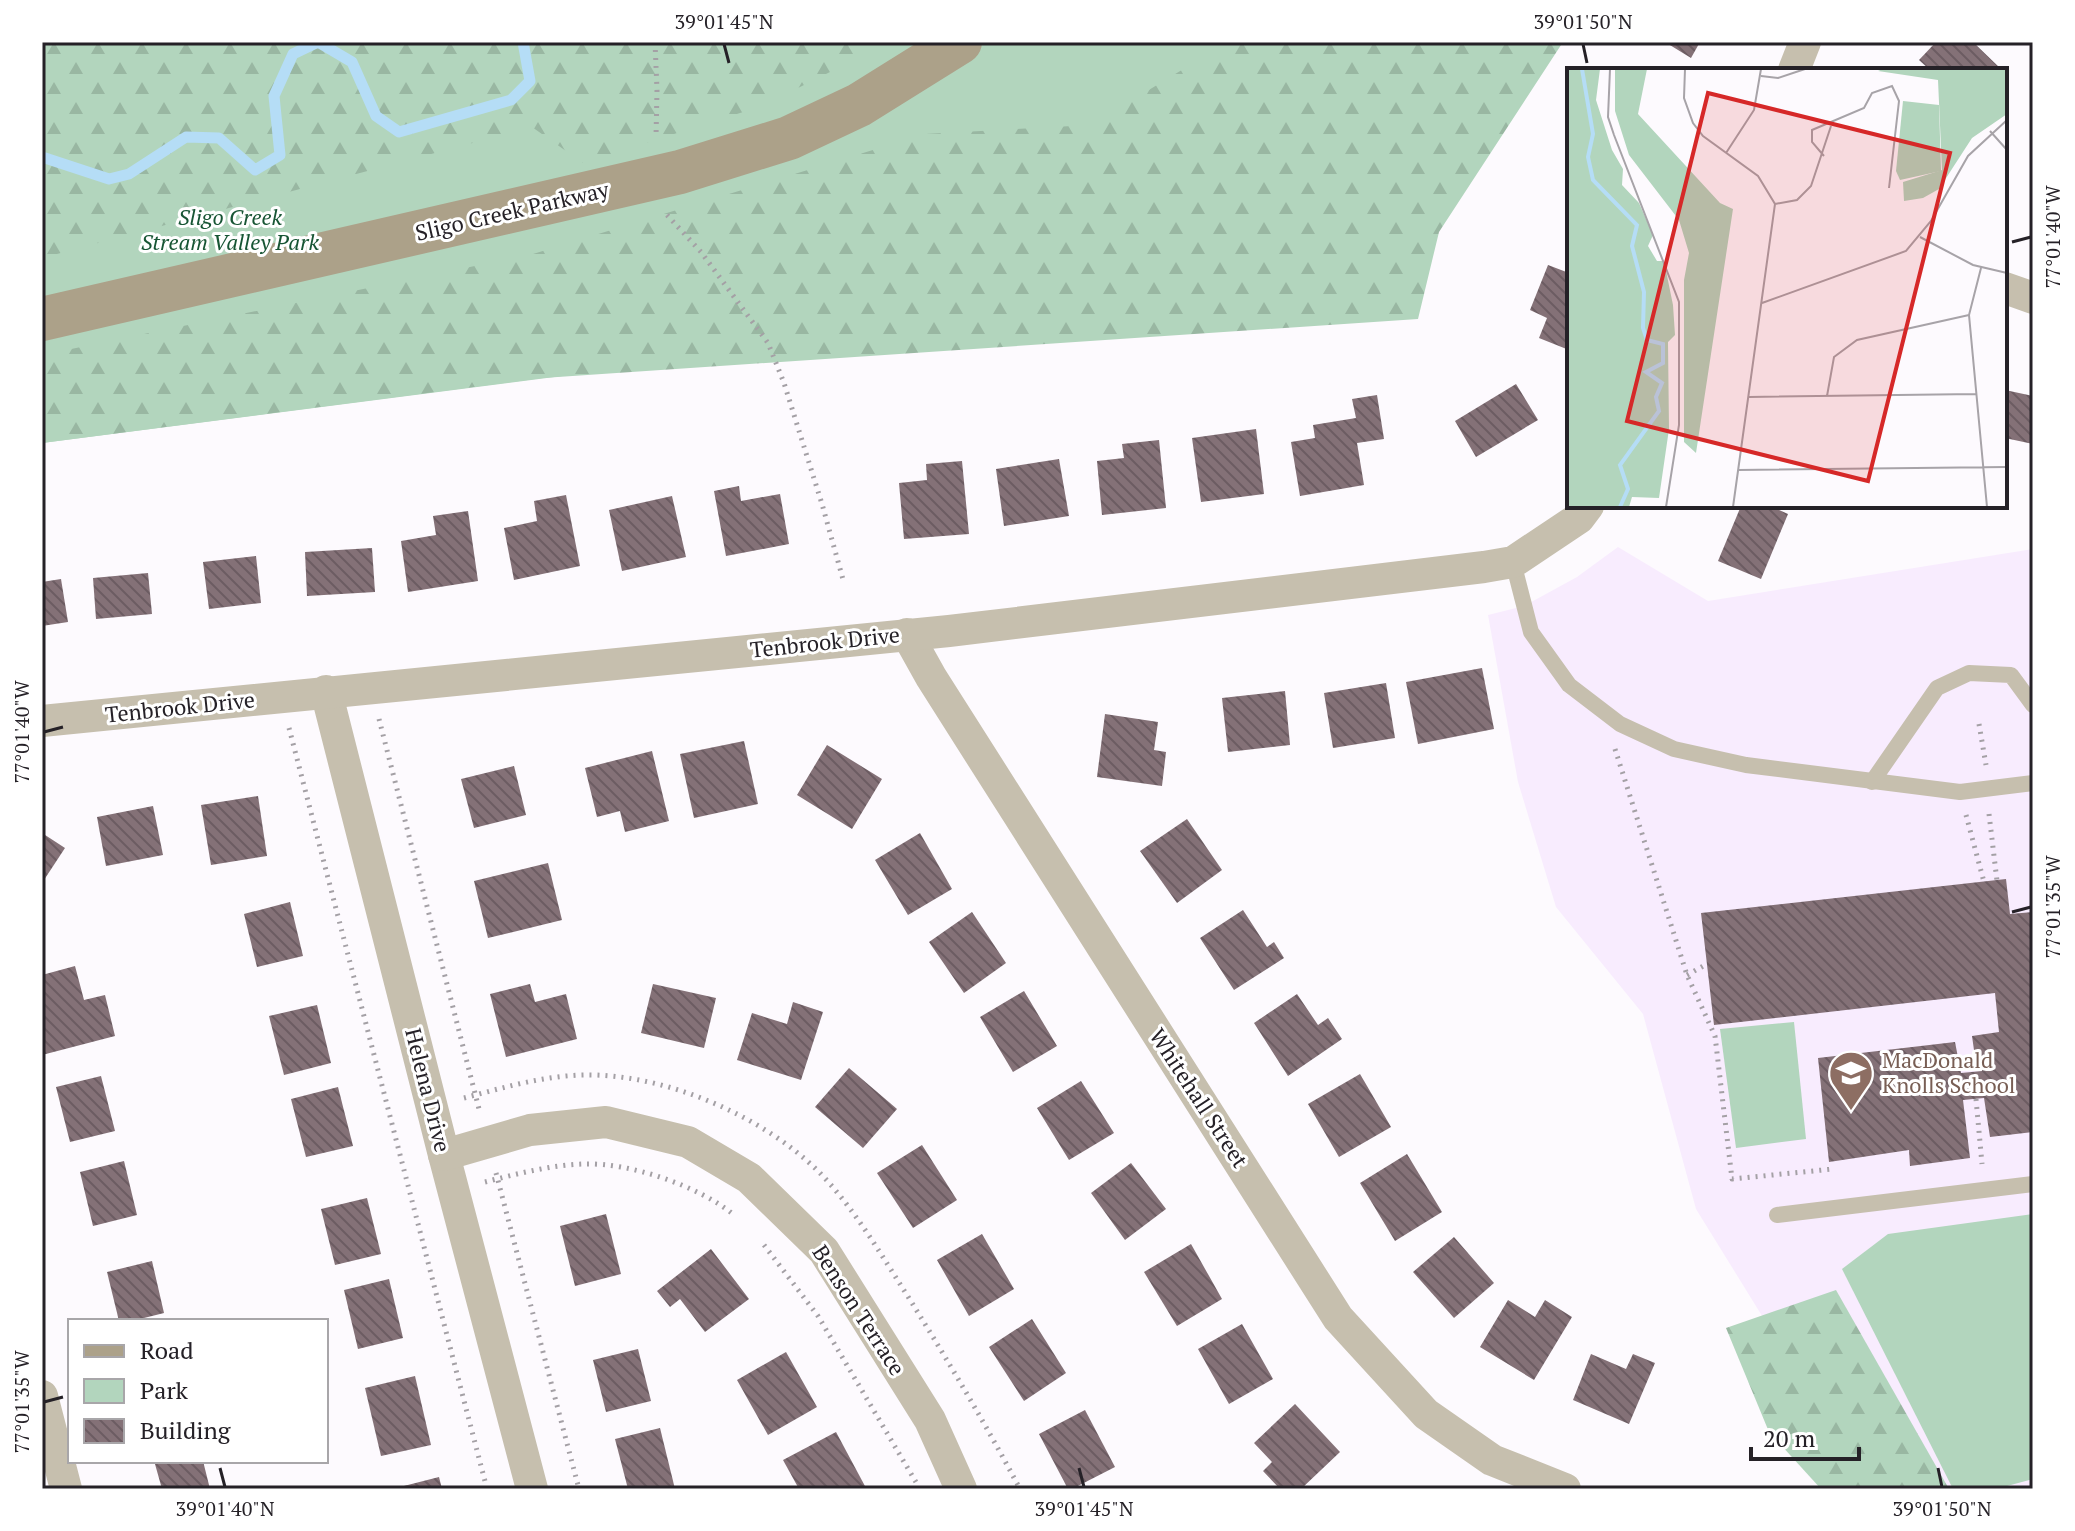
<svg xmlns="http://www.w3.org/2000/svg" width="2075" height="1531" font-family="'PT Serif',serif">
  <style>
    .built { fill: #f8ecfe }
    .green { fill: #b2d5bd }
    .forest { fill: url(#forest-firs) }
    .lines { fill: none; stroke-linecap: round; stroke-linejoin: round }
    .stream { stroke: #b5ddf6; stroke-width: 11 }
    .building { fill: url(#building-back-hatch) }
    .path { stroke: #a4a0a5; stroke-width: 5; stroke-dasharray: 2 6; stroke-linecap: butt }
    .lane { stroke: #c6bfae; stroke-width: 16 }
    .street { stroke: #c6bfae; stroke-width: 32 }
    .secondary { stroke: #aca189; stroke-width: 44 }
    .ticks { fill: none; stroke: #252127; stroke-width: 3 }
    .labels { text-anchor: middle; stroke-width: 6; stroke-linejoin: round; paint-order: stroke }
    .street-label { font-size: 22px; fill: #252127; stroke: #fff }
    .park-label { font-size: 22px; font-style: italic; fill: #175534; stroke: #fff }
    .education-label { font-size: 22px; fill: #785e54; stroke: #fff; text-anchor: start }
    .inset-river { fill: none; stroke: #b5ddf6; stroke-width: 4 }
    .inset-road { fill: none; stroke: #a7a3a8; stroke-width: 2 }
    .view { fill: #d62828; fill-opacity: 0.15; stroke: #d62828; stroke-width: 4 }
    .inset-edge { fill: none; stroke: #252127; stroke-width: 4 }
    .neatline { fill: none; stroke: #252127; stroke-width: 3 }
    .ticks-label { font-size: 20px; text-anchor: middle; fill: #252127 }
  </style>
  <defs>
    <pattern id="forest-firs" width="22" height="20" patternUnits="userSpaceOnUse" patternTransform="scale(2)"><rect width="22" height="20" fill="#b2d5bd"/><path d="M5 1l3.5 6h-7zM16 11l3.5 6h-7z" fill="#99b7a2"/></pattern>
    <pattern id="building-back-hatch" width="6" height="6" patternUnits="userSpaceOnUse" patternTransform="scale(2)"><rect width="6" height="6" fill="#847177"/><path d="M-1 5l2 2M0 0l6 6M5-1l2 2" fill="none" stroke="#6c5c62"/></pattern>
  </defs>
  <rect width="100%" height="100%" fill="#fdfafe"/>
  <path class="built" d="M1618 547 1708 601 2033 549V1489H1906L1772 1332 1696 1209 1643 1014 1556 907 1518 782 1488 615 1524 606 1577 577Z"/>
  <g class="green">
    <path d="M42 42H1515L748 352 42 443Z"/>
    <path d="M1794 1022 1806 1139 1736 1148 1720 1029Z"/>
    <path d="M2033 1214V1479L1996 1489H1953L1842 1269 1888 1234Z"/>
  </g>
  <g class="forest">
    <path d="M42 42H890L762 106 583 163 532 127 42 258Z"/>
    <path d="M1228 42H1563L1439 232 1418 319 543 378 42 443V355L533 254 925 134 1091 125Z"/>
    <path d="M1836 1290 1949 1489H1821L1769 1432 1726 1328Z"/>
  </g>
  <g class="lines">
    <path class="stream" d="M42 157 109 179 129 174 186 137 219 138 255 170 280 155 274 96 293 54 318 42 352 62 376 116 399 132 511 100 530 81 523 42"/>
  </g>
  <g class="building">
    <path d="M1665 42H1700L1691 58Z"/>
    <path d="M1936 42H1973L2002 70H1930L1919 60Z"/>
    <path d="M1548 265 1569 273V350L1539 338 1547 318 1530 310Z"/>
    <path d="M1516 384 1538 420 1476 457 1455 421Z"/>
    <path d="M2005 390 2033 396V444L2005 438Z"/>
    <path d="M1377 395 1384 439 1357 443 1364 485 1300 496 1291 442 1315 438 1313 425 1356 418 1352 399Z"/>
    <path d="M1256 429 1264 494 1201 502 1192 438Z"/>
    <path d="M1159 440 1166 508 1102 515 1097 461 1124 458 1122 444Z"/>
    <path d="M1059 459 1069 516 1004 526 996 469Z"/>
    <path d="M962 461 969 534 904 539 899 483 927 480 926 464Z"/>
    <path d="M739 486 741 501 780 494 789 544 726 556 714 491Z"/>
    <path d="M566 495 580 566 514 580 504 528 537 521 534 501Z"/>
    <path d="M672 496 686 557 622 571 609 510Z"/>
    <path d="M1741 506H1770L1788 514 1761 579 1718 561Z"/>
    <path d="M468 511 478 581 408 592 401 541 436 535 433 516Z"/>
    <path d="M372 548 375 592 307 596 305 552Z"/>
    <path d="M256 556 261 603 209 609 203 562Z"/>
    <path d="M148 573 152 614 96 619 93 578Z"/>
    <path d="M61 579 68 622 42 626V582Z"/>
    <path d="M1482 668 1494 729 1418 744 1406 682Z"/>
    <path d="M1386 683 1395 738 1333 748 1324 693Z"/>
    <path d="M1285 691 1290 745 1228 752 1222 698Z"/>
    <path d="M1105 714 1158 722 1154 750 1166 752 1162 786 1097 777Z"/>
    <path d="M744 741 758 804 694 818 680 754Z"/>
    <path d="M827 745 882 779 852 829 797 795Z"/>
    <path d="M652 751 669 821 625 832 620 811 597 817 585 768Z"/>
    <path d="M514 766 526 815 474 828 461 779Z"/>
    <path d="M258 796 267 856 211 865 201 805Z"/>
    <path d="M153 806 163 855 106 866 97 817Z"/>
    <path d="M1187 819 1222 870 1177 903 1140 851Z"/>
    <path d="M42 833 65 848 42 883Z"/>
    <path d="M920 833 952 889 908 915 875 860Z"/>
    <path d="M548 863 562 920 488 938 474 881Z"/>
    <path d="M2006 879 2010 914 2033 912V1132L1990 1137 1984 1098 1963 1100 1970 1158 1910 1166 1909 1150 1829 1162 1818 1058 1955 1042 1961 1073 1982 1071 1980 1056 1975 1057 1972 1036 1999 1032 1995 993 1714 1025 1701 913Z"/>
    <path d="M290 902 303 956 257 967 244 914Z"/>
    <path d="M1243 910 1267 947 1274 942 1284 958 1234 990 1200 938Z"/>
    <path d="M972 912 1006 963 964 993 929 942Z"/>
    <path d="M75 966 84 1000 105 995 115 1036 42 1055V975Z"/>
    <path d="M530 984 535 1002 566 994 577 1039 506 1057 490 994Z"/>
    <path d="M653 984 716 998 704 1048 641 1033Z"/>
    <path d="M1024 991 1057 1046 1013 1072 980 1017Z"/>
    <path d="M1297 994 1318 1025 1328 1018 1342 1039 1288 1076 1254 1023Z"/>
    <path d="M793 1002 823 1012 801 1080 737 1060 752 1013 787 1024Z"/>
    <path d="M317 1005 331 1063 284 1075 269 1016Z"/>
    <path d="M849 1068 897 1109 863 1148 815 1107Z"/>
    <path d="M1360 1074 1391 1127 1339 1157 1308 1104Z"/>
    <path d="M101 1076 115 1131 70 1142 56 1087Z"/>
    <path d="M1081 1081 1114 1133 1069 1160 1037 1108Z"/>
    <path d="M338 1087 353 1146 306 1157 291 1099Z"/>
    <path d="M922 1145 957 1200 913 1228 877 1173Z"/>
    <path d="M1407 1154 1442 1212 1395 1241 1360 1183Z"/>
    <path d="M124 1161 137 1215 93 1226 80 1172Z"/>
    <path d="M1131 1163 1166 1209 1125 1240 1091 1193Z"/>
    <path d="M367 1198 381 1254 335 1265 321 1209Z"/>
    <path d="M606 1214 621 1274 575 1286 560 1226Z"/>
    <path d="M982 1234 1014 1289 969 1316 937 1260Z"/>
    <path d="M1454 1237 1494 1283 1454 1318 1413 1272Z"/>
    <path d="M1191 1244 1222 1299 1177 1326 1144 1272Z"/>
    <path d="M711 1249 749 1299 705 1332 680 1299 670 1307 657 1291Z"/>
    <path d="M152 1261 164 1313 132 1321H119L107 1272Z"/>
    <path d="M389 1279 403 1338 358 1349 344 1290Z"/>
    <path d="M1508 1300 1535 1317 1545 1300 1572 1317 1534 1380 1480 1347Z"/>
    <path d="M1032 1319 1066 1373 1024 1401 989 1347Z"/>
    <path d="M1242 1324 1273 1379 1229 1404 1198 1349Z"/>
    <path d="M638 1349 651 1401 606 1412 593 1360Z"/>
    <path d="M786 1352 817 1407 768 1435 737 1380Z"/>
    <path d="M1591 1354 1626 1369 1633 1354 1655 1363 1629 1424 1573 1400Z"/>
    <path d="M415 1376 431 1445 381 1456 365 1388Z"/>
    <path d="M1295 1404 1340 1452 1301 1489H1280L1263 1471 1272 1462 1254 1443Z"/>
    <path d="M1085 1410 1115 1467 1072 1489H1068L1039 1434Z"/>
    <path d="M660 1428 675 1489H628L615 1439Z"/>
    <path d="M836 1432 866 1488 799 1489 783 1460Z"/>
    <path d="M167 1461H203L210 1489H162L155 1464Z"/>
    <path d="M439 1477 442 1489H396V1488Z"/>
  </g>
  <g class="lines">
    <g class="path">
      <path d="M655 42 657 90 656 137"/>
      <path d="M667 215 701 252 768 343 784 383 822 504 844 583"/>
      <path d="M379 719 479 1109"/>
      <path d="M1979 724 1986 765"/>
      <path d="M289 728 487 1489"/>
      <path d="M1615 749 1687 975 1715 1036 1732 1179 1833 1169"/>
      <path d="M1989 814 1997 881"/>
      <path d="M1966 815 1984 882"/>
      <path d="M1687 975 1707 964"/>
      <path d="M464 1098C502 1088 542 1076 583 1075 663 1073 762 1115 819 1172 854 1208 880 1253 907 1295 947 1359 985 1423 1020 1489"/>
      <path d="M1976 1099 1982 1164"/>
      <path d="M496 1173 579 1489"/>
      <path d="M485 1182C516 1174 551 1165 583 1164 629 1162 699 1186 734 1215"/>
      <path d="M764 1245 818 1316 920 1489"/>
    </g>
    <g class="lane">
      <path d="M1513 562 1531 632 1569 685 1620 724 1674 749 1746 765 1960 792 2033 783"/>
      <path d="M1872 782 1937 688 1969 673 2011 675 2033 705"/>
      <path d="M1777 1215 2033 1184"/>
    </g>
    <g class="street">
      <path d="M1794 70 1805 42"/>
      <path d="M2005 288 2033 298"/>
      <path d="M907 634 931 677 1338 1318 1426 1414 1492 1460 1565 1489"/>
      <path d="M326 691 444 1155 532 1489"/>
      <path d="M42 721 949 631 1484 567 1513 562 1579 518 1588 506"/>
      <path d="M444 1155 530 1130 606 1122 688 1142 749 1178 824 1251 930 1420 961 1489"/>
      <path d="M42 1396 66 1489"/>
    </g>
    <path class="secondary" d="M42 319 680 172 789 138 859 105 960 42"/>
  </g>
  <path class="ticks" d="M724 44 729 63M1583 44 1587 63M2012 242 2031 237M44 732 63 727M2012 912 2031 907M44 1402 63 1397M220 1468 225 1487M1079 1468 1084 1487M1938 1468 1942 1487"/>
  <defs>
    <g id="school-pin" transform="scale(2.3)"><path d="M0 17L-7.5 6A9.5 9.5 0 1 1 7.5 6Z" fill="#8d6e63" stroke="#fff"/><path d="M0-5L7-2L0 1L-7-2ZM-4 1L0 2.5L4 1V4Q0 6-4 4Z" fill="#fff"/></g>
  </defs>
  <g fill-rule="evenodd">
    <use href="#school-pin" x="1851" y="1073"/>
  </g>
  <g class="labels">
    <g class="street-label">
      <text transform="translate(512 211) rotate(-13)" y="8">Sligo Creek Parkway</text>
      <text transform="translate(825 642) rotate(-6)" y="8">Tenbrook Drive</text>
      <text transform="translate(180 707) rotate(-6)" y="8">Tenbrook Drive</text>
      <text transform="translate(428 1090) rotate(76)" y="8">Helena Drive</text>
      <text transform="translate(1199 1098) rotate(57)" y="8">Whitehall Street</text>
      <text transform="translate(859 1310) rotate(57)" y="8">Benson Terrace</text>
    </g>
    <g class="park-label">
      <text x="230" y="225">Sligo Creek<tspan x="230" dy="25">Stream Valley Park</tspan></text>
    </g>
    <g class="education-label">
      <text x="1882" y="1068">MacDonald<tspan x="1882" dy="25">Knolls School</tspan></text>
    </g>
  </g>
  <g transform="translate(1567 68)">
    <rect width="440" height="440" fill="#fdfafe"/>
    <path d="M336 33 372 37 374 103 333 112 329 103Z" fill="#b2d5bd"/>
    <path d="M0 1H33L29 32 45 82 56 101 55 117 72 135 86 167 81 178 90 193H97L106 237 108 267 101 274 102 361 92 430 65 429 62 439H0ZM48 1H80L71 46 153 135 166 141 129 385 117 374V212L122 185 112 152 62 87 48 43ZM316 1H440V46L405 70 372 121 356 130 337 133 336 114 375 102 371 12 311 3Z" fill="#b2d5bd"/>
    <path class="inset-river" d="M15 1 26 66 21 89 26 112 70 157 65 178 77 224 76 260 80 272 96 276V295L79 304 95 315 89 329 92 343 53 397 61 421 53 439"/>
    <path class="inset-road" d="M43 1 41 49 47 67 112 234V357L99 439M118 1 117 30 126 55 136 68 191 108 208 136 166 439M194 8 211 10 238 1M423 63 440 82M159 85 187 42 194 1M257 88 245 74V62L297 40 305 25 325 18 332 33 322 120M208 136 230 132 244 118 264 58M353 169 406 197 440 205M414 200 402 247 420 439M195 235 339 183 364 153 401 88 440 52M260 328 267 289 290 272 402 247M182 329 409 326M171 402 440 399"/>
    <path class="view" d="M141 25 383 85 301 413 60 353Z"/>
    <rect width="440" height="440" class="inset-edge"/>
  </g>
  <rect width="2075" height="1531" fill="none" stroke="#ffffff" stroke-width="88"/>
  <rect x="68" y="1319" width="260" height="144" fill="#ffffff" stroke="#a8a6a9" stroke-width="2"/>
  <rect x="84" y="1345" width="40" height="12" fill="#aca189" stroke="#a8a6a9" stroke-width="2"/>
  <text x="140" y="1359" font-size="24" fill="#252127">Road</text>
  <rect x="84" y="1379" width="40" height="24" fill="#b2d5bd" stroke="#a8a6a9" stroke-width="2"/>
  <text x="140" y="1399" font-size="24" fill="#252127">Park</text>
  <rect x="84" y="1419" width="40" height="24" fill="url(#building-back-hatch)" stroke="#a8a6a9" stroke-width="2"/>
  <text x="140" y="1439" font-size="24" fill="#252127">Building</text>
  <path d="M1751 1447v12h108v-12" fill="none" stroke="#252127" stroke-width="4"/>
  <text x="1763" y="1447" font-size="24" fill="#252127" stroke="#ffffff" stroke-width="6" paint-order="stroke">20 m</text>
  <rect x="44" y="44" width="1987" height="1443" class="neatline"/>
  <g class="ticks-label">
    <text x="724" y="29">39°01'45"N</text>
    <text x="1583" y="29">39°01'50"N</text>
    <text transform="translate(2053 237) rotate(-90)" y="7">77°01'40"W</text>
    <text transform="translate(22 732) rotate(-90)" y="7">77°01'40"W</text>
    <text transform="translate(2053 907) rotate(-90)" y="7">77°01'35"W</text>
    <text transform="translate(22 1402) rotate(-90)" y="7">77°01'35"W</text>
    <text x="225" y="1516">39°01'40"N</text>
    <text x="1084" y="1516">39°01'45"N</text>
    <text x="1942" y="1516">39°01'50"N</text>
  </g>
</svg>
